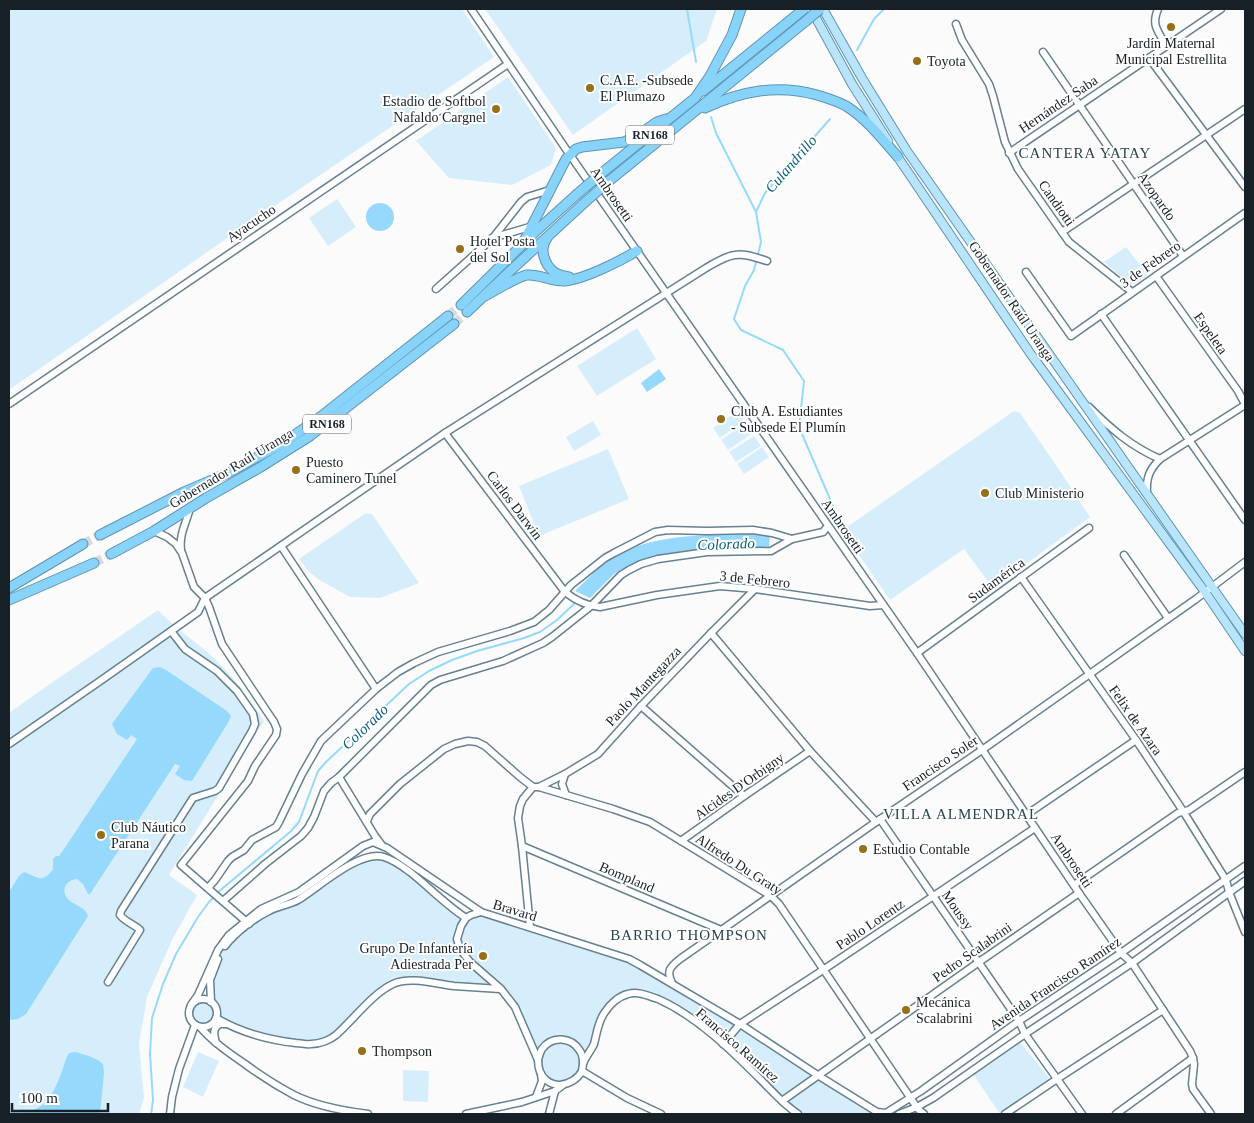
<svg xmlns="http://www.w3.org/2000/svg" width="1254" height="1123" font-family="'Times New Roman',serif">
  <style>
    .green { fill: #d6eefc }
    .water { fill: #97d9fc }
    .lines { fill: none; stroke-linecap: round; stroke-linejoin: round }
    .stream { stroke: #97d9fc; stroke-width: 2 }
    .highway-tunnel { stroke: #d9dadb; stroke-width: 9; stroke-dasharray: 9 4.5; stroke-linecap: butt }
    .minor-casing { stroke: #668190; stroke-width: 9 }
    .major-casing { stroke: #6094b0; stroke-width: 10 }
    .highway-casing { stroke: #6094b0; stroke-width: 11 }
    .minor { stroke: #fff; stroke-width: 6 }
    .major { stroke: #b8e5fc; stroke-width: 8 }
    .highway { stroke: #88d3fa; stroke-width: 9 }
    .highway-bridge-casing { stroke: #6094b0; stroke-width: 11; stroke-linecap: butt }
    .highway-bridge { stroke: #88d3fa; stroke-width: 9 }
    .poi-dot { fill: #966f19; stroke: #fff; stroke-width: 2 }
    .labels { text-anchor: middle; stroke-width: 4; stroke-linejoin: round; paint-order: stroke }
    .shield { fill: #fff; stroke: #5c6367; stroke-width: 1 }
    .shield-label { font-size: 12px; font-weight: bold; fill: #162026 }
    .poi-label { font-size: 14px; fill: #162026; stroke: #fff; text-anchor: start }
    .street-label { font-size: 14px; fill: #162026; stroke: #fff }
    .neighbourhood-label { font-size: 15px; letter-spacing: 1px; fill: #2a4451; stroke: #fff }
    .water-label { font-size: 15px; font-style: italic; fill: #0c6081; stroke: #fff }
  </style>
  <rect width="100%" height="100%" fill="#fbfbfb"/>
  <g class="green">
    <path d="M9 9H462L494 57 226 239 9 390Z"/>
    <path d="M485 9H717L706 41 573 135Z"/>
    <path d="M508 77 556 148 551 165 512 185 449 178 416 141Z"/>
    <path d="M337 199 356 227 328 246 309 218Z"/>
    <path d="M1126 247 1148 275 1135 284 1130 285 1104 262Z"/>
    <path d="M637 328 656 359 597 396 577 366Z"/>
    <path d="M738 411 745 421 720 438 713 428Z"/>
    <path d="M1014 411 1020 413 1058 468 1090 517 993 588 964 549 890 600 846 536 847 527Z"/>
    <path d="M593 421 601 435 574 451 566 437Z"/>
    <path d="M746 423 753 433 728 450 721 440Z"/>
    <path d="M754 436 761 446 736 462 729 452Z"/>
    <path d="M762 447 769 457 744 474 737 464Z"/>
    <path d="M608 449 629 499 539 536 519 486Z"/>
    <path d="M366 513 372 514 419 583 380 598 350 597 321 581 309 572 299 559Z"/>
    <path d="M158 610C177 631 202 645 222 666 238 683 251 702 264 721L169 875 197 895 172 940 147 997 139 1044 144 1098 139 1114H9V713L47 686Z"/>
    <path d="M372 856 397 863 466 918 481 912 640 965 878 1114H798L701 1026 651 997 627 994 606 1010 582 1071 564 1085 544 1079 515 1007 501 989 425 982 394 983 325 1042H287L215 1021C205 1031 188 1028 188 1013 189 1001 201 997 210 1001V996L217 960 223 950 229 942 249 924 293 902 340 871Z"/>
    <path d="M1020 1042 1050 1079 1000 1114 973 1074Z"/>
    <path d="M198 1052 219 1061 203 1097 183 1087Z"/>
    <path d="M403 1070 429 1071 428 1102 403 1101Z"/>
  </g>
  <g class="water">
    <circle cx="380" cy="217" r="14"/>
    <path d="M659 369 666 379 647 392 641 383Z"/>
    <path d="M752 534 770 536 769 549 707 550 657 556 624 568 614 574 590 598 575 591C585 582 595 570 606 562 646 533 705 535 752 534Z"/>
    <path d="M160 667 166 670 227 711 231 716 229 721 192 781 184 780 175 774 180 766 175 764 90 894H88L83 884 77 879C64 880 60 893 70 901 77 906 86 908 88 916L26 1014 18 1019 9 1020V892L19 876 24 872C37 876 42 885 53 869V859L56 856H59L62 852 137 739 131 735 127 740 117 734 112 724 153 668Z"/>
    <path d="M75 1052C86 1055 95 1057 103 1064L104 1073 100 1114H9V1111C14 1111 19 1113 24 1112 47 1111 57 1086 63 1068 65 1062 66 1058 69 1053Z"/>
  </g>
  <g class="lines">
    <g class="stream">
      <path d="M687 9 696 62"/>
      <path d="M857 50 874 19 884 9"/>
      <path d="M711 117 716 133 756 212 761 242 754 270 745 286 734 319 741 330 783 350 804 381 799 427 833 506"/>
      <path d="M756 212 765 193 830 119"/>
      <path d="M217 893 290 832 299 822 318 771 326 762 409 684 429 671 452 660 477 651 524 638 540 632 557 620 576 602"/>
      <path d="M151 1114 153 1100 150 1054 152 1018 163 984 176 954 198 917 209 902 214 897"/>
    </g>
    <g class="highway-tunnel">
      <path d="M448 316 461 305"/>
      <path d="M454 324 467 312"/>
      <path d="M83 544 100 535"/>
      <path d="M94 563 111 554"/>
    </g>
    <g class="minor-casing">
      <g id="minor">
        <path d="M471 9 570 155 917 653 1079 893 1121 953 1132 963 1190 1051 1193 1058 1194 1064 1192 1084 1193 1089 1211 1114"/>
        <path d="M1158 9C1151 26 1158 30 1166 46"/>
        <path d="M956 24 962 40 989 84 993 96 1005 142 1018 169 1069 242 1132 292"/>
        <path d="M1043 52 1183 256"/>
        <path d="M1149 58 1245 187"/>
        <path d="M1009 153 1221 9"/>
        <path d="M1062 232 1245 109"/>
        <path d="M492 238 533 226"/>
        <path d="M1026 272 1071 336 1245 213"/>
        <path d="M1156 276 1238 391 1245 404"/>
        <path d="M436 289 492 239 521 202 527 197 550 190"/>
        <path d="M1101 314 1245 520"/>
        <path d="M9 404 508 64"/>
        <path d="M1089 407C1111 429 1132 447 1160 459"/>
        <path d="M445 433 565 592C575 600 588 606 600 607L657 595 720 586 755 589 870 606 883 605"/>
        <path d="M1147 494C1146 478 1149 470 1160 459L1245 405"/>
        <path d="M154 531 167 537 176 544 182 553 194 587 205 598 209 607 222 644 274 722 277 729 276 735 255 766 248 781 181 865 249 924"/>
        <path d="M281 546 376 689"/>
        <path d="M181 550C179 534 186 524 190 508"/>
        <path d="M1124 555 1168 618"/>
        <path d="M1021 577 1136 740 1183 811 1226 880 1229 892 1245 932"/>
        <path d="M711 633 810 751 876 822"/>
        <path d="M917 653 1089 528"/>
        <path d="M641 706 744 796"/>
        <path d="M9 744 103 679 198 612 205 598 445 433 706 268C715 263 725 256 735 255 746 253 757 258 767 261"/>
        <path d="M565 774 562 784 566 795"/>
        <path d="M339 777 375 836 381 844"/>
        <path d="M533 787H539L613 809 650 822 771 896 779 904 918 1109 924 1114"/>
        <path d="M539 787 565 774 598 754 641 706 711 633 755 589"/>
        <path d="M1026 815 1136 740"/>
        <path d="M880 819 1019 1021 1025 1034 1082 1114"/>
        <path d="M367 821 370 814 400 784 444 749 455 744 468 741 477 742 485 746 520 777 533 787"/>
        <path d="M681 841 744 796 810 751"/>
        <path d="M522 846 721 930"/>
        <path d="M1074 885 1178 813 1189 810 1245 772"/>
        <path d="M208 888 215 880 228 861 232 857 244 850 252 840 276 827 279 822 302 774 321 741 376 689 398 672 414 663 438 652 510 631 534 622 549 610 571 585 605 558 614 553 655 532 668 530 707 531 753 530 772 533 792 539"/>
        <path d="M223 901 265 864 301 836 308 828 314 817 324 791 331 783 339 777 431 685 440 680 503 661 543 643 552 637 591 606 621 575 629 570 641 564 658 559 707 552 771 551 792 539 823 532 828 526"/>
        <path d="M481 912 471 915 466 918 461 926 457 939 460 949 470 962 501 989 515 1007 538 1060C538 1068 540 1075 546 1080 551 1084 555 1085 560 1085 569 1084 578 1079 582 1071 582 1070 583 1065 583 1064 585 1057 591 1051 594 1044 597 1033 598 1021 605 1012 610 1004 619 996 628 994 639 991 648 996 658 999 698 1017 731 1050 762 1081 773 1092 784 1105 798 1114"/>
        <path d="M530 927 522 846 518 818 520 806 523 799 533 787"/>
        <path d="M225 946C235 933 254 918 269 911 278 906 289 905 298 900 318 888 360 849 384 857 394 860 402 866 410 872 429 887 446 905 466 918"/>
        <path d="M108 982 140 930C134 924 125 922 120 915L121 911 193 798 215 791 219 788 252 731 255 724 253 714 237 691 217 671 185 649 171 631"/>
        <path d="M672 983C666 971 670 967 680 959L876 822 982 750 1196 599 1245 562"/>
        <circle cx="203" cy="1013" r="14"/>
        <path d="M211 1002 210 980 218 959"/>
        <path d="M191 1005 198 995 218 950 229 935 261 909 299 892 363 846 373 842 387 848 481 912 629 959 640 965 740 1024 819 1076 877 1112 886 1113 921 1091 1019 1021 1121 953 1245 866"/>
        <path d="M216 1018C240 1032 269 1040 296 1043 301 1043 307 1045 311 1044 320 1044 330 1040 336 1035 353 1020 373 993 393 984 410 976 436 984 454 986 469 987 485 988 500 989"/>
        <path d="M200 1027C213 1042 229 1053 245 1064 260 1075 277 1086 294 1095 316 1106 344 1111 368 1114"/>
        <path d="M216 1043C214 1035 212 1028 220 1024H226"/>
        <path d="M723 1044 740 1024 823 970 1035 828"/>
        <path d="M538 1060C539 1056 540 1052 542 1049 552 1035 572 1037 580 1051 582 1054 583 1059 583 1063"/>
        <path d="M582 1071 627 1098 661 1114"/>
        <path d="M536 1097 542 1081 541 1074"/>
        <path d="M782 1101 979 962 1079 893"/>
        <path d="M170 1114 172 1097 179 1069 195 1025"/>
        <path d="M466 1114 522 1102 555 1091 563 1085"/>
        <path d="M549 1114 555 1091"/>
        <path d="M899 1114 917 1107 933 1098 1025 1034 1132 963 1245 881"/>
        <path d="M1005 1114 1057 1079 1163 1010"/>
        <path d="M1116 1114 1193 1058"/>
      </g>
    </g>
    <g class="major-casing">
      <g id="major">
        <path d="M811 9 852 84 888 141"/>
        <path d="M823 9 862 78 907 151 1245 634"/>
        <path d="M895 153 1030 353 1205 592 1245 651"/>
      </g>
    </g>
    <g class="highway-casing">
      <g id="highway">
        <path d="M703 91 804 9"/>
        <path d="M705 108C741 91 777 84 817 95 827 98 837 101 846 106 867 119 882 139 898 157"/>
        <path d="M603 172 695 98 710 76 732 35 741 9"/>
        <path d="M609 181 806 21"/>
        <path d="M547 238C539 248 544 264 554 272 558 275 564 276 569 277"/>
        <path d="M522 245 566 159 576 149 582 147 624 142 637 136 657 122 666 119"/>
        <path d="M485 296C494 291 519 276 527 275 540 274 552 282 565 281 585 279 620 261 637 251"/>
        <path d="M461 305 534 233 576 195"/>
        <path d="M467 312 509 272 583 204"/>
        <path d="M100 535 184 492 228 473 283 443 319 418 448 316"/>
        <path d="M111 554 154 531 206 498 259 468 310 436 454 324"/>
        <path d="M9 588 83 544"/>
        <path d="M9 600 94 563"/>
      </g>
    </g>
    <use href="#minor" class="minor"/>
    <use href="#major" class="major"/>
    <use href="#highway" class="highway"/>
    <g class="highway-bridge-casing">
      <g id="highway-bridge">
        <path d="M806 21 820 9"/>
        <path d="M576 195 603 172"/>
        <path d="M583 204 609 181"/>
      </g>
    </g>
    <use href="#highway-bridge" class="highway-bridge"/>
  </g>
  <g class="poi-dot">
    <circle cx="1171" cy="27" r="5"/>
    <circle cx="917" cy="61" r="5"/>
    <circle cx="590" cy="88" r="5"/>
    <circle cx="496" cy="109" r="5"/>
    <circle cx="460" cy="249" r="5"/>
    <circle cx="721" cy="419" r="5"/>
    <circle cx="296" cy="470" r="5"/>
    <circle cx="985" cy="493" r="5"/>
    <circle cx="101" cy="835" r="5"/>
    <circle cx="863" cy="849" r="5"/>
    <circle cx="483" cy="956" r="5"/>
    <circle cx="906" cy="1010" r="5"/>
    <circle cx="362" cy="1051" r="5"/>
  </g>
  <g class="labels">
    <g class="shield">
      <rect x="626" y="125.5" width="48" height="19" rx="4"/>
      <rect x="303" y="414.5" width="48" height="19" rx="4"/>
    </g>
    <g class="shield-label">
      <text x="650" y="139">RN168</text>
      <text x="327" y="428">RN168</text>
    </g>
    <g class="poi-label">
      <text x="1171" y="48" text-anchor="middle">Jardín Maternal<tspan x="1171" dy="16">Municipal Estrellita</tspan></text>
      <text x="927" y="66">Toyota</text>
      <text x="600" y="85">C.A.E. -Subsede<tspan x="600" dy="16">El Plumazo</tspan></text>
      <text x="486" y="106" text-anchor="end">Estadio de Softbol<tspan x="486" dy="16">Nafaldo Cargnel</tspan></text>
      <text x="470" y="246">Hotel Posta<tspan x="470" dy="16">del Sol</tspan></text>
      <text x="731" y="416">Club A. Estudiantes<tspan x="731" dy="16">- Subsede El Plumín</tspan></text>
      <text x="306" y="467">Puesto<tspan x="306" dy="16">Caminero Tunel</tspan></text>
      <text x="995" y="498">Club Ministerio</text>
      <text x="111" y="832">Club Náutico<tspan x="111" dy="16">Parana</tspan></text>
      <text x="873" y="854">Estudio Contable</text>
      <text x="473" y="953" text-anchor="end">Grupo De Infantería<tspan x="473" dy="16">Adiestrada Per</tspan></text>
      <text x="916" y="1007">Mecánica<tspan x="916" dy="16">Scalabrini</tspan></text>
      <text x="372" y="1056">Thompson</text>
    </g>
    <g class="street-label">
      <text transform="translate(1058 104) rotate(-34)" y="5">Hernández Saba</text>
      <text transform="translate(612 194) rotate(55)" y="5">Ambrosetti</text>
      <text transform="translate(1157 196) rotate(55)" y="5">Azopardo</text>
      <text transform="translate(1057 203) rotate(55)" y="5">Candiotti</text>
      <text transform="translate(251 223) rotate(-34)" y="5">Ayacucho</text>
      <text transform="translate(1150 264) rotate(-35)" y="5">3 de Febrero</text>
      <text transform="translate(1012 301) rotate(56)" y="5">Gobernador Raúl Uranga</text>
      <text transform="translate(1211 333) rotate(55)" y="5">Espeleta</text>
      <text transform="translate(231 468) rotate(-31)" y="5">Gobernador Raúl Uranga</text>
      <text transform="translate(515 505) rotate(53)" y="5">Carlos Darwin</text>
      <text transform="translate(843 526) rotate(55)" y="5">Ambrosetti</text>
      <text transform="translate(755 579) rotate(6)" y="5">3 de Febrero</text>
      <text transform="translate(996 580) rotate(-36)" y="5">Sudamérica</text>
      <text transform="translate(643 686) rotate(-47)" y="5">Paolo Mantegazza</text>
      <text transform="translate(1136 720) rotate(55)" y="5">Felix de Azara</text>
      <text transform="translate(940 763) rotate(-34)" y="5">Francisco Soler</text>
      <text transform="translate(739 786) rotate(-35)" y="5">Alcides D'Orbigny</text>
      <text transform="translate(1072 860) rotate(56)" y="5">Ambrosetti</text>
      <text transform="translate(739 864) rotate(33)" y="5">Alfredo Du Graty</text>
      <text transform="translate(627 877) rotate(23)" y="5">Bompland</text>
      <text transform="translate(515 910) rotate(17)" y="5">Bravard</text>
      <text transform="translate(958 910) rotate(55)" y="5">Moussy</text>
      <text transform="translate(870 924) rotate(-34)" y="5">Pablo Lorentz</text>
      <text transform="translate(972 952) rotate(-35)" y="5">Pedro Scalabrini</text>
      <text transform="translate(1055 983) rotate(-34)" y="5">Avenida Francisco Ramírez</text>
      <text transform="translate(738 1045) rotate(41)" y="5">Francisco Ramírez</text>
    </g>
    <g class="neighbourhood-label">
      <text x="1085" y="158">CANTERA YATAY</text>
      <text x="961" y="819">VILLA ALMENDRAL</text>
      <text x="689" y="940">BARRIO THOMPSON</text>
    </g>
    <g class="water-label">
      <text transform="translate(791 164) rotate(-49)" y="5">Culandrillo</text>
      <text transform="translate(726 544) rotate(-2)" y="5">Colorado</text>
      <text transform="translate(365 727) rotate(-44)" y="5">Colorado</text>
    </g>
  </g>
  <rect width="1254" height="1123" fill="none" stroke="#162026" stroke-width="20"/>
  <path d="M12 1103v8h96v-8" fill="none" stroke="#162026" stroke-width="2.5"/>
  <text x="20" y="1103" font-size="15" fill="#162026" stroke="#ffffff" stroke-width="4" paint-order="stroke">100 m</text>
</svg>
